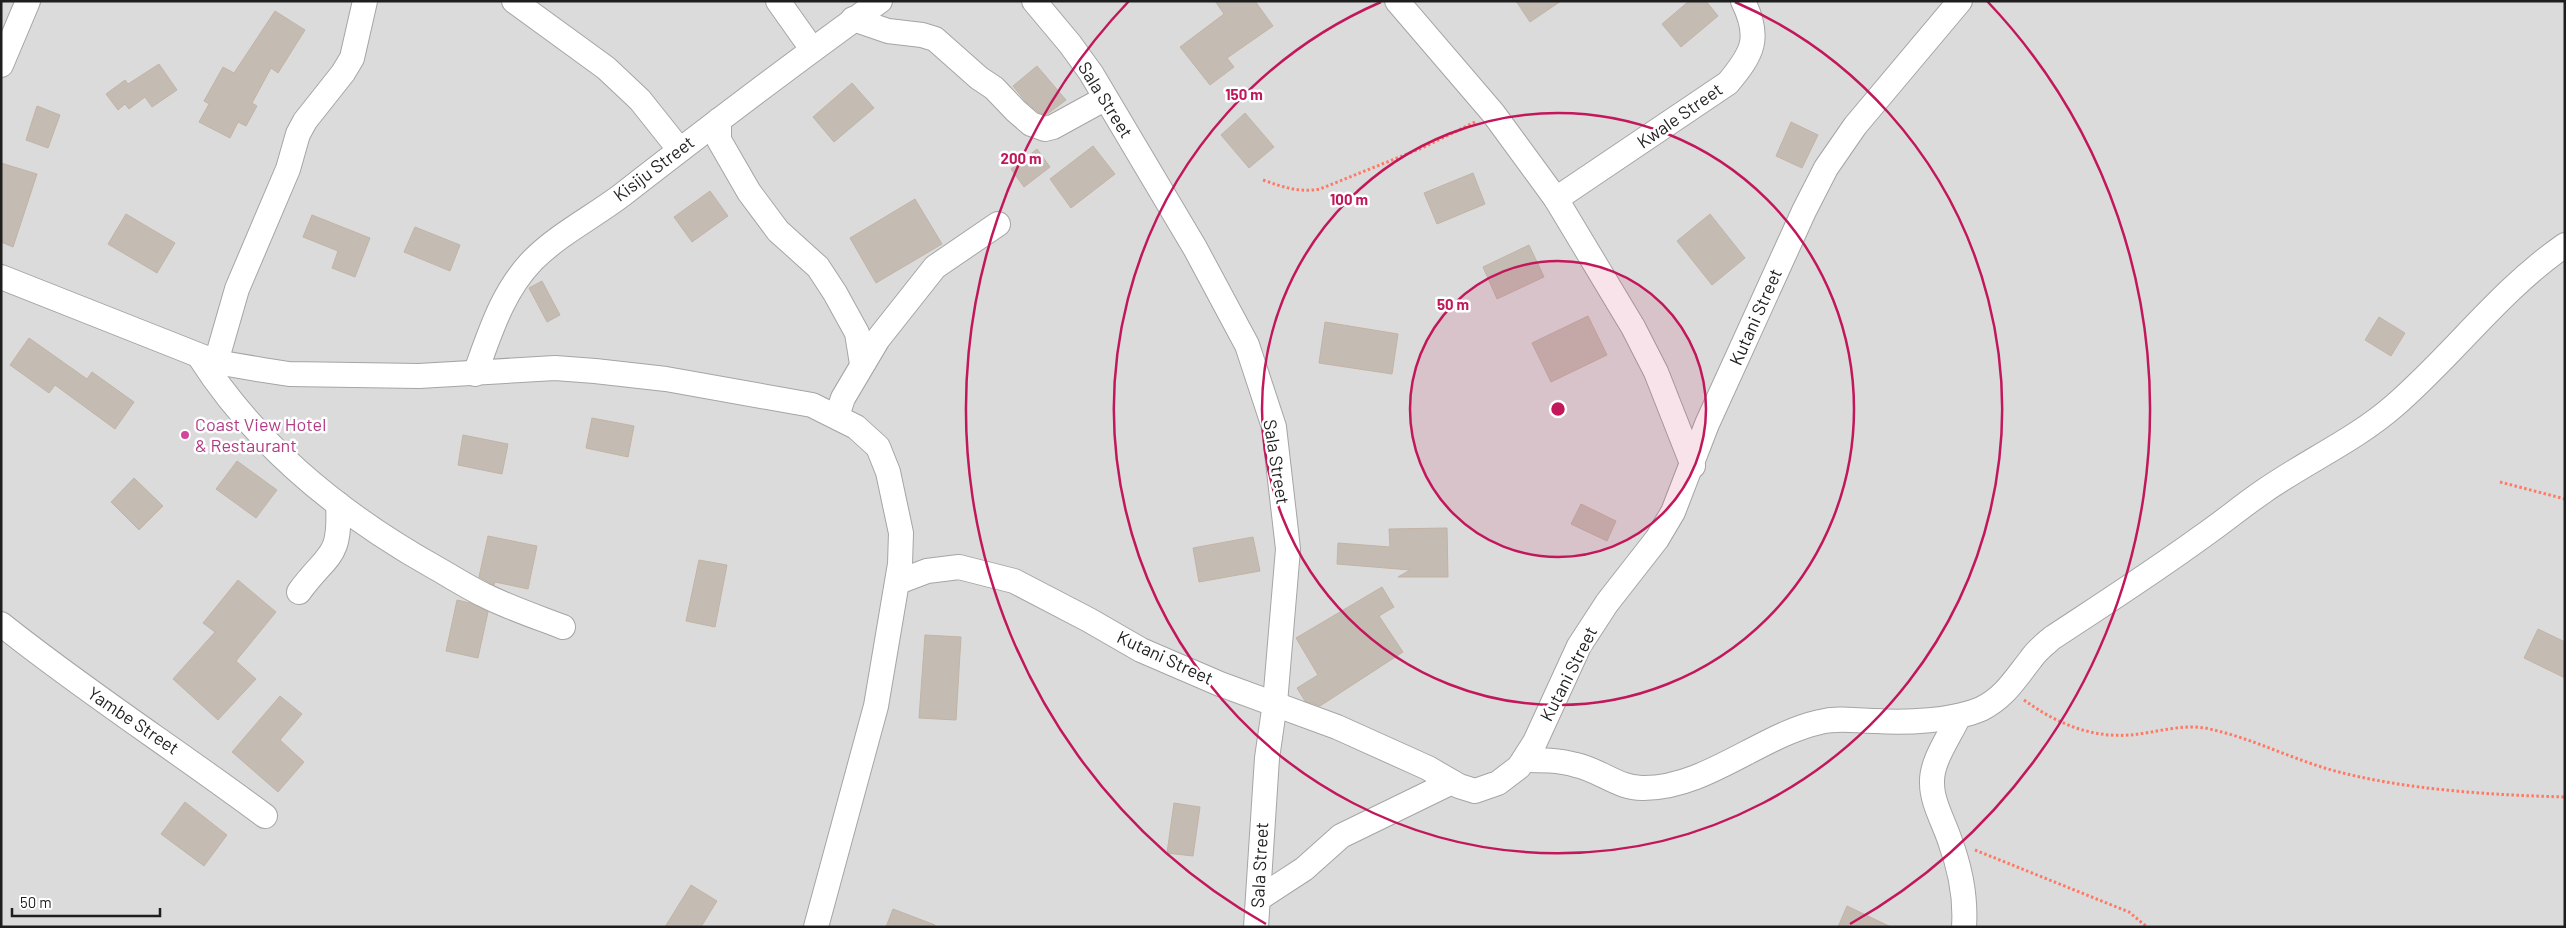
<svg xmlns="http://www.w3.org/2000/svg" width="2566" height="928" font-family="Barlow,sans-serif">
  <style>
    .residential { fill: #dcdbdb }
    .building { fill: #c4bcb3; stroke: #c2b3a5 }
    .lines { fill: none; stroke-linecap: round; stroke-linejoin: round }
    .minor-casing { stroke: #a5a5a5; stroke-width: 26 }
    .path { stroke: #ff7a65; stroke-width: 3; stroke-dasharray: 2.5 2.5; stroke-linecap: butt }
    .minor { stroke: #fff; stroke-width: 24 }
    .ring { fill: none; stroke: #c2185b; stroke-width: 2.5 }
    .hotel-dot { fill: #d1479c; stroke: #fff; stroke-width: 2 }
    .labels { text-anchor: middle; stroke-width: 5; stroke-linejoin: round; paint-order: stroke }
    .street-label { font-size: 18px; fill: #1e1e1e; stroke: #fff }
    .hotel-label { font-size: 18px; fill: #b23c85; stroke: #fff; text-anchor: start }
    .centre { fill: #c2185b; stroke: #fff; stroke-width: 2.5 }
    .ring-label { font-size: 15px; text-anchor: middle; font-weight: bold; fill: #c2185b; stroke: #fff; stroke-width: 5; stroke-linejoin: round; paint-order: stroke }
  </style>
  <rect width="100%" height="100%" fill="#f0ece4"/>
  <rect class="residential" x="1" y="1" width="2564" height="926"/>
  <g class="building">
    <path d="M1215 1H1255L1273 26 1227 58 1234 67 1210 85 1180 47 1224 14Z"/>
    <path d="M1516 1H1561L1530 22Z"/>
    <path d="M1689 1H1706L1718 16 1681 47 1662 24Z"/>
    <path d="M275 11 305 30 278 73 271 68 252 103 257 106 246 126 238 122 230 138 199 122 209 104 204 101 223 67 234 73Z"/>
    <path d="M159 64 177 90 152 107 145 97 129 109 125 104 118 110 106 94 125 80 128 84Z"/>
    <path d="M1037 66 1066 100 1046 115 1038 112 1026 102 1013 86Z"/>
    <path d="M852 83 874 108 834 142 813 117Z"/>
    <path d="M37 106 60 115 48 148 26 140Z"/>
    <path d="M1245 113 1274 147 1249 168 1221 135Z"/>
    <path d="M1791 122 1818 135 1802 168 1776 156Z"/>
    <path d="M1093 146 1115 174 1071 208 1050 179Z"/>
    <path d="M1037 149 1050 167 1024 187 1011 169Z"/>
    <path d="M1 163 37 174 13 247 1 242Z"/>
    <path d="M1473 173 1485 204 1437 224 1424 193Z"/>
    <path d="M710 191 728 216 692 242 674 217Z"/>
    <path d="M915 199 942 244 876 283 850 238Z"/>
    <path d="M126 214 175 243 157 273 108 244Z"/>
    <path d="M1710 214 1745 258 1712 285 1677 241Z"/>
    <path d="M312 215 370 238 355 277 332 268 338 251 303 237Z"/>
    <path d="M415 227 460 245 450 271 404 252Z"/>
    <path d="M1529 245 1544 277 1497 299 1483 267Z"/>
    <path d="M542 281 560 315 547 322 529 288Z"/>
    <path d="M1588 316 1607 355 1551 382 1532 343Z"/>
    <path d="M2379 317 2405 333 2391 356 2365 340Z"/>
    <path d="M1325 322 1398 334 1392 374 1319 363Z"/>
    <path d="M29 338 87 379 92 372 134 402 115 429 55 385 49 393 10 365Z"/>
    <path d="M592 418 634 426 628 457 586 448Z"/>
    <path d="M463 435 508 444 502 474 458 465Z"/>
    <path d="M237 461 277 490 256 518 216 489Z"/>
    <path d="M134 478 163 506 139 530 111 502Z"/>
    <path d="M1581 504 1616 521 1607 541 1571 524Z"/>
    <path d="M1447 528 1448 577H1398L1410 570 1337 564 1338 543 1390 547 1389 529Z"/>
    <path d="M488 536 537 546 528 589 495 582 494 585 479 577Z"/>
    <path d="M1253 537 1260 571 1199 582 1193 548Z"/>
    <path d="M699 560 727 565 715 627 686 621Z"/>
    <path d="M238 580 276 612 236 661 256 679 218 720 173 679 215 632 203 623Z"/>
    <path d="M1382 587 1394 607 1379 616 1403 652 1320 706 1305 701 1297 688 1318 675 1296 638Z"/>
    <path d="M457 600 470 603 488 612 478 658 446 651Z"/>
    <path d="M2538 629 2565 642V678L2524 658Z"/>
    <path d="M925 635 961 637 956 720 919 718Z"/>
    <path d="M280 696 302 714 280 740 304 762 278 792 232 752Z"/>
    <path d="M185 802 227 835 204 866 161 834Z"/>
    <path d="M1174 803 1200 807 1193 856 1167 853Z"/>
    <path d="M691 885 717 901 701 927H665Z"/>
    <path d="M1847 906 1891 927H1838Z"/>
    <path d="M893 909 935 925 934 927H886Z"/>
  </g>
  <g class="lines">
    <g class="minor-casing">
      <g id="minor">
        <path d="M514 1 606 68 640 100 679 149"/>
        <path d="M778 1 812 49"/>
        <path d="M1034 1 1070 44 1091 73 1195 248 1247 345 1274 427 1288 549 1275 703 1267 758 1256 927"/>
        <path d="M1397 1 1493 113 1556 199 1633 327 1656 372 1693 466"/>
        <path d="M853 19 888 31 922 35 935 39 979 78 994 88 1016 111 1031 124 1045 129 1053 127 1104 99"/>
        <path d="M1 65 28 1"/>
        <path d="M719 120V140L749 192 778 231 818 267 835 293 857 333 862 364"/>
        <path d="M1556 199 1728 83C1753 53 1761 38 1743 1"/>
        <path d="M1 277 216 362 263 370 289 374 419 376 555 368 595 371 666 379 812 405 856 427 878 447 888 472 901 533 900 564 876 706 816 927"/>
        <path d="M199 356C257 447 343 516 436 568 452 577 469 588 486 596 510 608 537 617 563 627"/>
        <path d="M216 362 237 289 288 169 298 134 305 121 343 73 352 58 365 1"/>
        <path d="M475 374C490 333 502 292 533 260 559 234 593 217 622 195 707 129 792 64 880 1"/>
        <path d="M837 416 843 398 878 339 935 267 998 224"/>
        <path d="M898 582 927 571 959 567 1014 581 1089 620 1141 650 1220 684 1337 727 1428 768 1459 786 1475 791 1498 783 1519 767 1535 742 1579 646 1607 603 1657 539 1673 512 1707 424 1804 211 1826 168 1855 126 1960 1"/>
        <path d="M299 592C328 552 341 560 338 504"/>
        <path d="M1 624C86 692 178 751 265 816"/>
        <path d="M1959 716C1950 736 1931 761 1932 783 1932 803 1944 822 1950 841 1960 868 1966 898 1964 927"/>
        <path d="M1524 760C1541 760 1559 760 1576 765 1600 770 1619 789 1644 788 1706 788 1761 735 1820 722 1839 717 1856 721 1876 721 1906 723 1953 721 1981 709 2005 697 2015 679 2031 659 2036 651 2045 644 2052 638 2102 605 2152 573 2200 538 2222 523 2242 506 2264 491 2307 461 2355 440 2394 406 2454 354 2500 290 2565 245"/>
        <path d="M1258 899 1304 869 1341 836 1452 782"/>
      </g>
    </g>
    <g class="path">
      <path d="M1263 180C1283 187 1299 193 1320 189L1422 148 1475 122"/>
      <path d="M2500 482 2565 499"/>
      <path d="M2024 700C2056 723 2090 738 2130 735 2154 733 2181 724 2205 728 2250 737 2291 759 2335 771 2407 790 2491 795 2565 797"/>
      <path d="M1975 850 2129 912 2147 927"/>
    </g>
    <use href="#minor" class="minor"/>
  </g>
  <circle cx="1558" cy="409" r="148" fill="#c2185b" fill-opacity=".12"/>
  <g class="ring">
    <circle cx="1558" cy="409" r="148"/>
    <circle cx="1558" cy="409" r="296"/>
    <path d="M1735 2A444 444 0 1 1 1381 2"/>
    <path d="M1266 924A592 592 0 0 1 1129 1M1987 1A592 592 0 0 1 1850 924"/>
  </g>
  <circle class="hotel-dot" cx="185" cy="435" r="5"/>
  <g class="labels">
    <g class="street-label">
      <text transform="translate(1105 100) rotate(58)" y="6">Sala Street</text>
      <text transform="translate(1680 116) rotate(-35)" y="6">Kwale Street</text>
      <text transform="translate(654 169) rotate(-37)" y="6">Kisiju Street</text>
      <text transform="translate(1756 317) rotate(-66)" y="6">Kutani Street</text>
      <text transform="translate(1276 462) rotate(81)" y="6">Sala Street</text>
      <text transform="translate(1165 658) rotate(25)" y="6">Kutani Street</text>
      <text transform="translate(1569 674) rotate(-63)" y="6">Kutani Street</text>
      <text transform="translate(133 721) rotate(34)" y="6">Yambe Street</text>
      <text transform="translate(1260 865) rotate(-87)" y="6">Sala Street</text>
    </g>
    <g class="hotel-label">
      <text x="195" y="431">Coast View Hotel<tspan x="195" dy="21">&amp; Restaurant</tspan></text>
    </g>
  </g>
  <circle cx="1558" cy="409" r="8" class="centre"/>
  <g class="ring-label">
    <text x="1244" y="100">150 m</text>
    <text x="1021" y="164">200 m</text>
    <text x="1349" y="205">100 m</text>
    <text x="1453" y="310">50 m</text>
  </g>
  <rect width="2566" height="928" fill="none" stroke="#1e1e1e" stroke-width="5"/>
  <path d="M12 908v8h148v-8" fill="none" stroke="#1e1e1e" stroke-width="2.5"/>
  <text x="20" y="908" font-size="15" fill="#1e1e1e" stroke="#ffffff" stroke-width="4" paint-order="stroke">50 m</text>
</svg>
